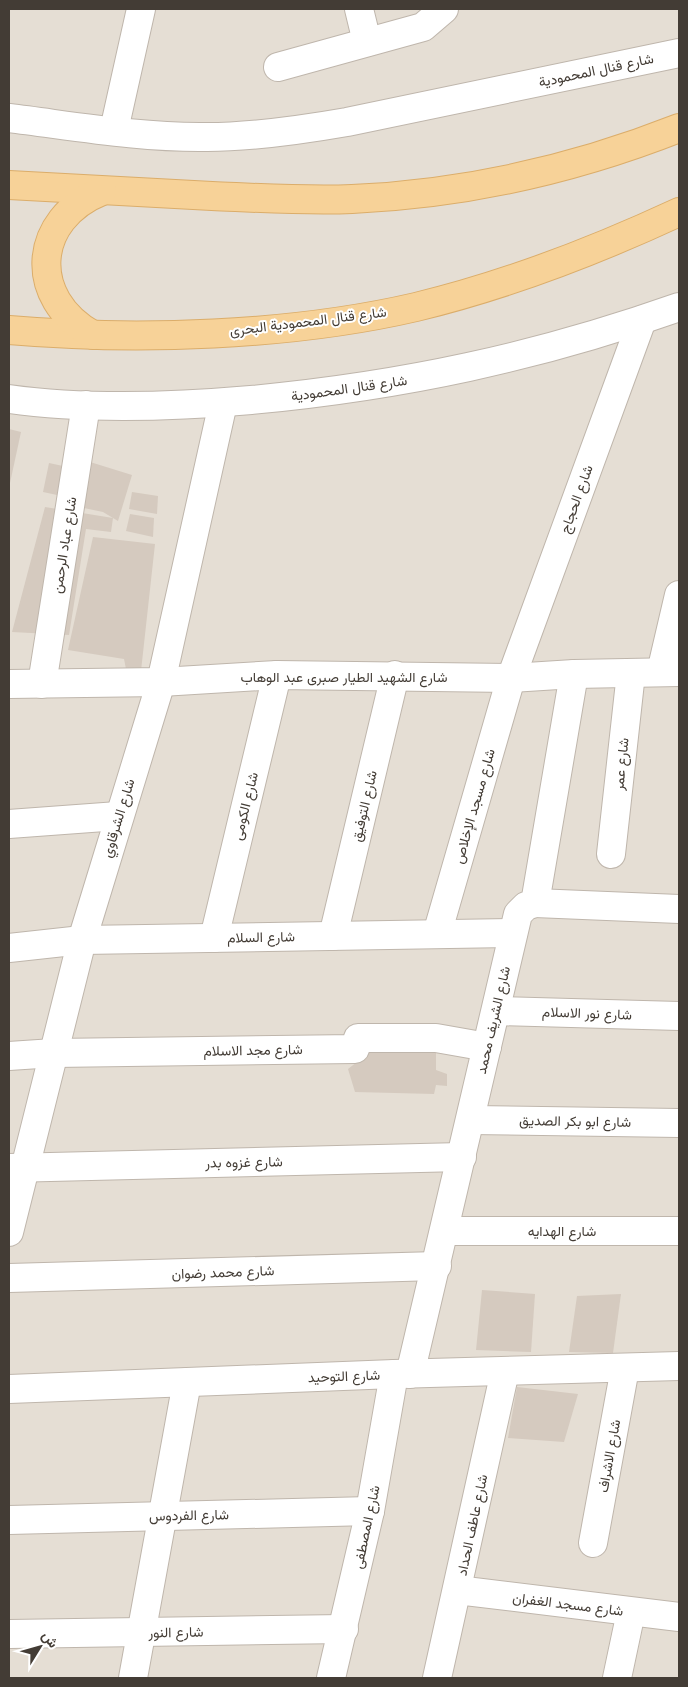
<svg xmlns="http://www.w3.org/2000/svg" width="688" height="1687" font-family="Arial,Vazirmatn,sans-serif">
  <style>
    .residential { fill: #e5ded4 }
    .building { fill: #d5cabf }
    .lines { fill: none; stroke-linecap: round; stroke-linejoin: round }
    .minor-casing { stroke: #bfb6ac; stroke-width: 30 }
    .major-casing { stroke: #dbad6a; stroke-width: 30 }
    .minor { stroke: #fff; stroke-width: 28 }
    .major { stroke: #f7d298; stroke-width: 28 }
    .labels { text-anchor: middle; stroke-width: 4; stroke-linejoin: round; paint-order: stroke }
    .street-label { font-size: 14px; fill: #433c35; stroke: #fff }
  </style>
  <rect width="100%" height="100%" fill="#f1ece5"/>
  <rect class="residential" x="9" y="9" width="670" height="1669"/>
  <g class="building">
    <path d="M9 429 21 432 10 483H9Z"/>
    <path d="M74 457 132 475 118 521 113 518 111 532 86 529 69 635 12 632 45 507 113 518 103 512 60 503Z"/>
    <path d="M49 463 63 466 57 495 43 492Z"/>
    <path d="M132 492 158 496 157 514 129 509Z"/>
    <path d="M130 514 154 518 153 537 126 531Z"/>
    <path d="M93 537 155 544 141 671 126 669 124 659 68 650Z"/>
    <path d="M436 1038V1070L447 1074V1086L436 1085 434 1094 355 1092 348 1069 357 1062 355 1049Z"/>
    <path d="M482 1290 535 1294 531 1352 476 1350Z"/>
    <path d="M621 1294 613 1353 569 1352 577 1296Z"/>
    <path d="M517 1387 578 1394 564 1442 508 1438Z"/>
  </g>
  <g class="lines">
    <g class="minor-casing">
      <g id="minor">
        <path d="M359 9 367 42"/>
        <path d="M278 67 423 27 444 9"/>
        <path d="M9 118C74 126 141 138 207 137 254 137 301 130 347 122L679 53"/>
        <path d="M114 130 141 9"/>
        <path d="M9 399C88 410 171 407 251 400 402 386 537 357 679 307"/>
        <path d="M661 672 679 595"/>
        <path d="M9 684 161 682 277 675 511 678 574 674 679 672"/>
        <path d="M42 684 86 405"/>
        <path d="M9 824 118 816"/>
        <path d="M611 854 631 673"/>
        <path d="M535 903 679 909"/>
        <path d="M437 934 511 678 642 320"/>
        <path d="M333 936 395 675"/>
        <path d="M214 938 277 675"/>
        <path d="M9 948 82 940 513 933"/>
        <path d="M496 1011 679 1016"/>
        <path d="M9 1056 54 1053 355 1049 358 1038H436L487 1047"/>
        <path d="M471 1120 679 1123"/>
        <path d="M9 1168 462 1157"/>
        <path d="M445 1231H679"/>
        <path d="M9 1232 82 940 161 682 223 403"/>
        <path d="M9 1278 437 1266"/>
        <path d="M410 1374 518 914 526 906 535 903 574 674"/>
        <path d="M9 1389 394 1374 679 1366"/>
        <path d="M9 1520 370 1511"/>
        <path d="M593 1543 625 1368"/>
        <path d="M457 1590 679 1617"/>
        <path d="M9 1634 344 1629"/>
        <path d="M133 1678 187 1382"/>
        <path d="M331 1678 370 1511 394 1374"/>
        <path d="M437 1678 505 1371"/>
        <path d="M617 1678 631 1612"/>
      </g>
    </g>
    <g class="major-casing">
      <g id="major">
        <path d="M9 185C77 189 145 193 212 196 259 198 306 201 352 199 465 194 575 169 679 128"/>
        <path d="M9 330C137 341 291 336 416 307 507 285 595 251 679 212"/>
        <path d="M93 335C27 298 32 219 102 191"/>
      </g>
    </g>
    <use href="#minor" class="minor"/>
    <use href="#major" class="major"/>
  </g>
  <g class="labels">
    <g class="street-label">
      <text transform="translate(596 70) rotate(-12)" y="5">شارع قنال المحمودية</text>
      <text transform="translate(308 321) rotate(-7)" y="5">شارع قنال المحمودية البحرى</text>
      <text transform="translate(349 388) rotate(-8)" y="5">شارع قنال المحمودية</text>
      <text transform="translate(576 499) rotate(-70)" y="5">شارع الحجاج</text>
      <text transform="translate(64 545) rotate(-81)" y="5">شارع عباد الرحمن</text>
      <text x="344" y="682">شارع الشهيد الطيار صبرى عبد الوهاب</text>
      <text transform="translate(621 764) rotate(-84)" y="5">شارع عمر</text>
      <text transform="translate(245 806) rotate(-76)" y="5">شارع الكومى</text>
      <text transform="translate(364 806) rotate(-77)" y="5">شارع التوفيق</text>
      <text transform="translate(474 806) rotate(-74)" y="5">شارع مسجد الإخلاص</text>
      <text transform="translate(118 818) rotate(-73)" y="5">شارع الشرقاوي</text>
      <text transform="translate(261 937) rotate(-1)" y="5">شارع السلام</text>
      <text transform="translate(587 1013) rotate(2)" y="5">شارع نور الاسلام</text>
      <text transform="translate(493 1020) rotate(-77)" y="5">شارع الشريف محمد</text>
      <text transform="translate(253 1050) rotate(-1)" y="5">شارع مجد الاسلام</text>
      <text transform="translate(575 1121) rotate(1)" y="5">شارع ابو بكر الصديق</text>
      <text transform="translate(244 1162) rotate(-1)" y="5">شارع غزوه بدر</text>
      <text x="562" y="1236">شارع الهدايه</text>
      <text transform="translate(223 1272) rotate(-2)" y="5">شارع محمد رضوان</text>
      <text transform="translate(344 1376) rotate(-2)" y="5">شارع التوحيد</text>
      <text transform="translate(609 1456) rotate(-80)" y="5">شارع الاشراف</text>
      <text transform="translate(189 1515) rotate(-1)" y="5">شارع الفردوس</text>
      <text transform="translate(472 1525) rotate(-78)" y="5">شارع عاطف الحداد</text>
      <text transform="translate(366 1527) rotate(-78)" y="5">شارع المصطفى</text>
      <text transform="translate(568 1604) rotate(7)" y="5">شارع مسجد الغفران</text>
      <text transform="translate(176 1632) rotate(-1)" y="5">شارع النور</text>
    </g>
  </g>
  <rect width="688" height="1687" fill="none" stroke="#433c35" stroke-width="20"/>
  <g transform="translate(40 1647) rotate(53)" stroke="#ffffff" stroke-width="4" paint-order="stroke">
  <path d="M0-4L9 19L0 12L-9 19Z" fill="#433c35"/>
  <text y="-8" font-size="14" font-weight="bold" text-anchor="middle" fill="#433c35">ش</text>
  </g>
</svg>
